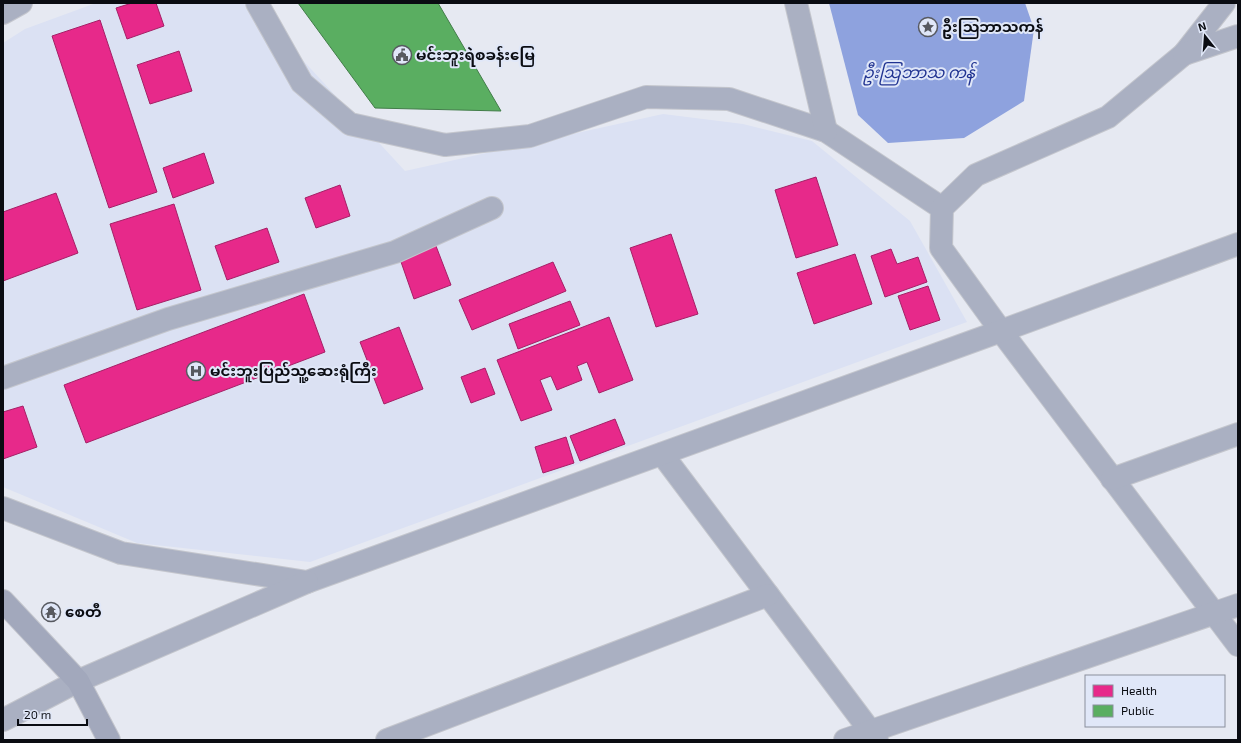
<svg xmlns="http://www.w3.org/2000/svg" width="1241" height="743" font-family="'Exo 2','Noto Sans Myanmar',sans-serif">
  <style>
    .built { fill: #dbe1f3 }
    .water { fill: #8ea2de }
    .health { fill: #e7298a; stroke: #a52066 }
    .public { fill: #5aae61; stroke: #427d49 }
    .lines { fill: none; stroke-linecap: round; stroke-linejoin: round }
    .minor-casing { stroke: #c4c6cd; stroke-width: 24 }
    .major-casing { stroke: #c4c6cd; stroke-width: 24 }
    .minor { stroke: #aab0c2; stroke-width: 22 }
    .major { stroke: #a2a8bc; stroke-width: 22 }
    .labels { text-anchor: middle; stroke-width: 4; stroke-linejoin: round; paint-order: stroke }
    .poi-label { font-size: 15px; font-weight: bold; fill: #0a0c12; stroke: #e0e7f8; text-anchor: start }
    .water-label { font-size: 16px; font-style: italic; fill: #203391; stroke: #e0e7f8 }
  </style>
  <rect width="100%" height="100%" fill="#e6e9f2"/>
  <path class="built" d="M96 3H250L405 171 663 114 743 124 812 141 910 221 967 322 310 562 137 543 3 487V43L25 29Z"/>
  <path class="water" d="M829 3H1025L1034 29 1024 101 964 138 888 143 858 115Z"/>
  <g class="health">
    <path d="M132 3H156L164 26 127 39 116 8Z"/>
    <path d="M100 20 157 192 109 208 52 36Z"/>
    <path d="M179 51 192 91 150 104 137 65Z"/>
    <path d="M204 153 214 183 173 198 163 168Z"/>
    <path d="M816 177 838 245 796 258 775 190Z"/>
    <path d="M340 185 350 216 316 228 305 198Z"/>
    <path d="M56 193 78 253 3 281V212Z"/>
    <path d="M174 204 201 290 137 310 110 224Z"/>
    <path d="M267 228 279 262 227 280 215 246Z"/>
    <path d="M671 234 698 314 656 327 630 248Z"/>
    <path d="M436 246 451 285 414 299 400 259Z"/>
    <path d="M891 249 897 264 918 257 927 282 885 297 871 256Z"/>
    <path d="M855 254 872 304 814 324 797 273Z"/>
    <path d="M553 262 566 291 472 330 459 300Z"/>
    <path d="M928 286 940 320 910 330 898 296Z"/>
    <path d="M304 294 325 352 86 443 64 385Z"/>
    <path d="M570 301 580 325 518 349 509 324Z"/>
    <path d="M609 317 633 380 599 393 587 362 577 366 582 380 557 390 551 376 540 380 552 410 521 421 497 360Z"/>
    <path d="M399 327 423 389 384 404 360 342Z"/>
    <path d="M485 368 495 394 471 403 461 377Z"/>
    <path d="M23 406 37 447 3 459V412Z"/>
    <path d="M615 419 625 444 580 461 570 436Z"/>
    <path d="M566 437 574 463 543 473 535 447Z"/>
  </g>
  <path class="public" d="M298 3H438L501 111 375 108Z"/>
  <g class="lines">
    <g class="minor-casing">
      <g id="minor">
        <path d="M257 3 302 83 350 124 445 145 530 136 646 97 729 99 826 131 942 208"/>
        <path d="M796 3 826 131"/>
        <path d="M1224 3 1184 54 1108 117 976 175 942 208 941 248 1001 331 1238 645"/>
        <path d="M3 13 21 3"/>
        <path d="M1184 54 1238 36"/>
        <path d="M3 378 168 319 395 252 492 208"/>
        <path d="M662 454 877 740"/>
        <path d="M1112 479 1238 434"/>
        <path d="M3 508 121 553 307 582 1001 331 1238 244"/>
        <path d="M3 720 78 681 307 582"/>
        <path d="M387 740 768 595"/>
        <path d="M845 740 1238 605"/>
      </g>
    </g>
    <g class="major-casing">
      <path id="major" d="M3 601 78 681 109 740"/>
    </g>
    <use href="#minor" class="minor"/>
    <use href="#major" class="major"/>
  </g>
  <defs>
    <g id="sight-ring" transform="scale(1)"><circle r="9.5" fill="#e0e7f8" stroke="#575960" stroke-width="1.5"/><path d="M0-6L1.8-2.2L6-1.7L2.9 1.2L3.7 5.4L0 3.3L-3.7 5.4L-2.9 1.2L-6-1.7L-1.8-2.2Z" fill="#575960"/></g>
    <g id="civic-ring" transform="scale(1)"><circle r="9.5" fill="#e0e7f8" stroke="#575960" stroke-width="1.5"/><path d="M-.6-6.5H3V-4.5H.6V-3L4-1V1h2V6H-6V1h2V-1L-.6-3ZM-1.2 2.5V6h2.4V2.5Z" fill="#575960"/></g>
    <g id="hospital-ring" transform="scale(1)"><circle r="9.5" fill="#e0e7f8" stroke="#575960" stroke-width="1.5"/><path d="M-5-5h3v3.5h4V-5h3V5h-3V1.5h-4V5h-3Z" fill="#575960"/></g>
    <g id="temple-ring" transform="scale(1)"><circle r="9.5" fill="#e0e7f8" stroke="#575960" stroke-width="1.5"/><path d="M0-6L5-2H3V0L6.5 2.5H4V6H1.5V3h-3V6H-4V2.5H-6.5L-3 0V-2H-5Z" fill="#575960"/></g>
  </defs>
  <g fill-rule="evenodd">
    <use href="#sight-ring" x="928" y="27"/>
    <use href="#civic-ring" x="402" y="55"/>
    <use href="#hospital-ring" x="196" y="371"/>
    <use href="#temple-ring" x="51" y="612"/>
  </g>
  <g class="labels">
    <g class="poi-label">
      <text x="942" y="32">ဦးဩဘာသကန်</text>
      <text x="416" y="60">မင်းဘူးရဲစခန်းမြေ</text>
      <text x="210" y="376">မင်းဘူးပြည်သူ့ဆေးရုံကြီး</text>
      <text x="65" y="617">စေတီ</text>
    </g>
    <g class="water-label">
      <text x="919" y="78">ဦး‌ဩဘာသ ကန်</text>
    </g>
  </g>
  <rect width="1241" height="743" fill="none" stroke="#0a0c12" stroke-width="8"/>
  <rect x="1085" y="675" width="140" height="52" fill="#e0e7f8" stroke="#8a8f9c"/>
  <rect x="1093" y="685" width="20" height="12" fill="#e7298a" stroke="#8a8f9c"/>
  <text x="1121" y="695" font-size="12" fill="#0a0c12">Health</text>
  <rect x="1093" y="705" width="20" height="12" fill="#5aae61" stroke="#8a8f9c"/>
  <text x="1121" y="715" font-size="12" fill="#0a0c12">Public</text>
  <g transform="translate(1205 36) rotate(343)" stroke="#e0e7f8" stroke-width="3" paint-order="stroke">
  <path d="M0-3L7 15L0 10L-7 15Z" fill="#0a0c12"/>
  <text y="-6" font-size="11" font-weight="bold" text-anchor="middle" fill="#0a0c12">N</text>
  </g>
  <path d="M18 719v6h69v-6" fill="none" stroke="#0a0c12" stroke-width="2"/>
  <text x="24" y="719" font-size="12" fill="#0a0c12" stroke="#e0e7f8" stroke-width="3" paint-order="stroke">20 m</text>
</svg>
